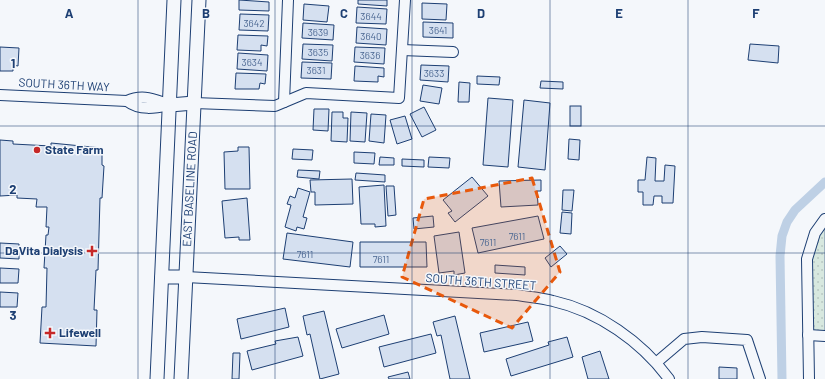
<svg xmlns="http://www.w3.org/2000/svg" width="825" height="379" font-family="Barlow,sans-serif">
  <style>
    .grass { fill: url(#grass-dots); stroke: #687fa3 }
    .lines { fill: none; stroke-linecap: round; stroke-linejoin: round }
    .canal { stroke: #bed0e5; stroke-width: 9 }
    .building { fill: #d5e0f0; stroke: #1d3f73 }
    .minor-casing { stroke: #1d3f73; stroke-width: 12 }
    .major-casing { stroke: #1d3f73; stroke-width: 15 }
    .minor { stroke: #f4f7fb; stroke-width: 10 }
    .major { stroke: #f4f7fb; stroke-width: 13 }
    .marked { fill: #e8590c; fill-opacity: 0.2; stroke: #e8590c; stroke-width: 3; stroke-dasharray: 8 5; stroke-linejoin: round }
    .grid { fill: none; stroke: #1d3f73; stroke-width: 1; stroke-opacity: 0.55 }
    .poi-dot { fill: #c62828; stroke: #f4f7fb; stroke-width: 1.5 }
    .labels { text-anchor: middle; stroke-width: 3; stroke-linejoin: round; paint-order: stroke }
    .number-label { font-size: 10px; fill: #4b6792 }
    .street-label { font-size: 12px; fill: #1d3f73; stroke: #f4f7fb }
    .poi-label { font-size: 12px; font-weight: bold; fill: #1d3f73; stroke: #f4f7fb; text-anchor: start }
    .grid-label { font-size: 13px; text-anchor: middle; font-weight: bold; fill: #1d3f73; stroke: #f4f7fb; stroke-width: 3; stroke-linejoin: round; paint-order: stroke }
  </style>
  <defs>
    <pattern id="grass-dots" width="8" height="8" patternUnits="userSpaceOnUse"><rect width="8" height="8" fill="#d7e8df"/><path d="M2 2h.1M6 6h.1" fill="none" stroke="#b8c8c3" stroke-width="1.8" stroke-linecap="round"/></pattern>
  </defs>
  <rect width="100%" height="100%" fill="#f4f7fb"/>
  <path class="grass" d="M825 225V333L811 330 812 255 816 239Z"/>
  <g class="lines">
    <path class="canal" d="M782 379 780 256 782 236 787 222 795 210 825 182"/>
  </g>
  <g class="building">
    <path d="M239 0 269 2V11L239 10Z"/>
    <path d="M358 0H387V6L358 4Z"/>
    <path d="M422 3 447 4 446 20 422 19Z"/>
    <path d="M304 4 329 6 327 22 303 20Z"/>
    <path d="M357 7 387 9 386 24 356 23Z"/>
    <path d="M240 14 269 15 268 31 239 30Z"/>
    <path d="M423 22 453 23V38L423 37Z"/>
    <path d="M303 23 334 25 333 40 302 38Z"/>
    <path d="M357 27 387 29 386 45 356 43Z"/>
    <path d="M238 35 268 36 267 46 261 45V51L237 50Z"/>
    <path d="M303 44 333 45 332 61 302 59Z"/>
    <path d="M750 44 779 46 778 63 748 60Z"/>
    <path d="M0 47 19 48 18 66 13 65V71H0Z"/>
    <path d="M355 47 385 48 384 64 354 62Z"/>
    <path d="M238 53 268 55 267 71 237 69Z"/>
    <path d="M302 62 332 63 331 79 301 78Z"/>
    <path d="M421 65 449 66 448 82 420 80Z"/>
    <path d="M355 66 384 68V77L378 76V82L354 81Z"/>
    <path d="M236 73 266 74 265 84 260 83 259 89H235Z"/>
    <path d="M477 76 500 77 499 85 477 84Z"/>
    <path d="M541 81 563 82V89L540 88Z"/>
    <path d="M459 82 470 83 469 102H458Z"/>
    <path d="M423 85 442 88 439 104 420 101Z"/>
    <path d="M488 98 513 100 508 167 483 165Z"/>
    <path d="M524 100 550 103 545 170 518 167Z"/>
    <rect x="570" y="106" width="11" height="20"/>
    <path d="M424 107 436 130 422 137 410 114Z"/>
    <path d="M314 109H329L328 131 313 130Z"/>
    <path d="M332 112H343V118H348L347 142 331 141Z"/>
    <path d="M351 112 367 113 365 142 350 141Z"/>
    <path d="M371 114 386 115 384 143 369 141Z"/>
    <path d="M405 116 412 139 397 144 390 120Z"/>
    <path d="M569 139 580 140 579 160 568 159Z"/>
    <path d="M0 140 13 141V144L51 146V143L102 148V165L104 166 102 198H100L98 270H96L94 310H97L96 346 40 343 42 307H46L47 268H44L46 235H48L49 227H46L47 207H36L37 199 17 198V195L0 196Z"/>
    <path d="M238 147H249L250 189H225L224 152 238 151Z"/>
    <path d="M293 149 313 150 312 160 292 159Z"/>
    <path d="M354 152 375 153 374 164 354 163Z"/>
    <path d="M380 157 394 158V165H379Z"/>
    <path d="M429 157 450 158 449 168 428 167Z"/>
    <path d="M647 157 656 158 655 181H664L665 165 675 166 673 203H662V196H654L653 205H643V192H638V180H645Z"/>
    <path d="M402 159 424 160V167L402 166Z"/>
    <path d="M298 170 320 171 319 179 297 177Z"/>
    <path d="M356 173 385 175V182L355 180Z"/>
    <path d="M472 177 488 196 455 222 448 213 452 211 443 200Z"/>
    <path d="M352 179 353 204 315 205V192H311L310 180Z"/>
    <path d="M541 180V191H537L538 205 501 207 499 181Z"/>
    <path d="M384 185 386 226 375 227V224H361L359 187Z"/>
    <path d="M386 186H394L396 215 388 216Z"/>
    <path d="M298 188 310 192 303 217 307 218 304 229 297 227 296 231 285 227 291 205 287 204 290 196 295 198Z"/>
    <path d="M563 190H574L572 211 562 210Z"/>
    <path d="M247 198 250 240H239V237L225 238 222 201Z"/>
    <path d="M562 212 572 213 571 234 560 233Z"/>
    <path d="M433 216 434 227 414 229 413 218Z"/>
    <path d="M538 216 544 239 478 253 472 228Z"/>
    <path d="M459 232 465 273 454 275V271L439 273 434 236Z"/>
    <path d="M287 233 353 242 350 267 283 259Z"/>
    <path d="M360 242H426L427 267H360Z"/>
    <path d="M0 243 19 244V259L0 258Z"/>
    <path d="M560 246 567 254 551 267 545 258Z"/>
    <path d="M495 265 525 267V275L495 273Z"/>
    <path d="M0 268 19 269 18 283H0Z"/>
    <path d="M0 292 18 293 17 307H0Z"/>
    <path d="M285 308 289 327 241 339 237 319Z"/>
    <path d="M324 311 339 374 320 379 310 334 307 335 303 316Z"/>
    <path d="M384 315 389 334 342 348 336 329Z"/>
    <path d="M455 316 470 379H450L441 335 437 336 433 322Z"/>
    <path d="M528 322 533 341 484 352 480 333Z"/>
    <path d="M431 334 436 353 384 367 379 347Z"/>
    <path d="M298 337 303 356 252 370 247 351 276 344 275 341Z"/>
    <path d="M567 337 573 357 511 376 506 359 549 345 548 342Z"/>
    <path d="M600 351 609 379H588L582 357Z"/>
    <path d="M233 353H240L239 379H232Z"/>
    <path d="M719 367 737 368V379H719Z"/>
    <path d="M408 372 410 379H389L388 377Z"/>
  </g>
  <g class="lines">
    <g class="minor-casing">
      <g id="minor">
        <path d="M402 50 453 52"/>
        <path d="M0 95 127 101C142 94 155 99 170 105"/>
        <path d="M127 101C140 111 155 108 170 105"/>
        <path d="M284 102 288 0"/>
        <path d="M194 103 275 106 306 93 399 98 405 0"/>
        <path d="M186 277 517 295C529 297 541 298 553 301 598 311 642 342 669 379"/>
        <path d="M808 335 825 336"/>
        <path d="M657 362 684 339 702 337 747 340 760 379"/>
        <path d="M809 379 807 259 815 233 825 219"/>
      </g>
    </g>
    <g class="major-casing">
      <g id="major">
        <path d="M170 105 194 103"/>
        <path d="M162 277H186"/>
        <path d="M157 379 174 0"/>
        <path d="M181 379 199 0"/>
      </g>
    </g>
    <use href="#minor" class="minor"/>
    <use href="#major" class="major"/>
  </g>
  <path class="marked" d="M532 178 560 272 512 328 402 277 424 199Z"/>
  <path class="grid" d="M138 0V379M275 0V379M412 0V379M550 0V379M688 0V379M0 126H825M0 253H825"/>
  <g class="poi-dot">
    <circle cx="37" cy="150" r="4"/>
    <path d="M90 245h4v4h4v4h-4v4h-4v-4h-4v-4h4z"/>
    <path d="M48 327h4v4h4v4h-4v4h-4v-4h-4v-4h4z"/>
  </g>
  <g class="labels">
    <g class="number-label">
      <text x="371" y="20">3644</text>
      <text x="254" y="27">3642</text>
      <text x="438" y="34">3641</text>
      <text x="318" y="36">3639</text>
      <text x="371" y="40">3640</text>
      <text x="318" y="56">3635</text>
      <text x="370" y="59">3636</text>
      <text x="252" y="66">3634</text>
      <text x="316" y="74">3631</text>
      <text x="434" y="77">3633</text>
      <text x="517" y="240">7611</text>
      <text x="488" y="246">7611</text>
      <text x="305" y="258">7611</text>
      <text x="381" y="263">7611</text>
    </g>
    <g class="street-label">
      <text transform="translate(64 85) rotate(3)" y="4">SOUTH 36TH WAY</text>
      <text transform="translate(190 189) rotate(-87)" y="4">EAST BASELINE ROAD</text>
      <text transform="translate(481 282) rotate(4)" y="4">SOUTH 36TH STREET</text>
    </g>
    <g class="poi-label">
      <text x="45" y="154">State Farm</text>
      <text x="83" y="255" text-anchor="end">DaVita Dialysis</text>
      <text x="59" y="337">Lifewell</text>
    </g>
  </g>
  <g class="grid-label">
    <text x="69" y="18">A</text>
    <text x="206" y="18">B</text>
    <text x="344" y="18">C</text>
    <text x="481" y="18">D</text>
    <text x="619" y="18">E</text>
    <text x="756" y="18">F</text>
    <text x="13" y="68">1</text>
    <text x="13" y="194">2</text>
    <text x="13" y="320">3</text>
  </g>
</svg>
